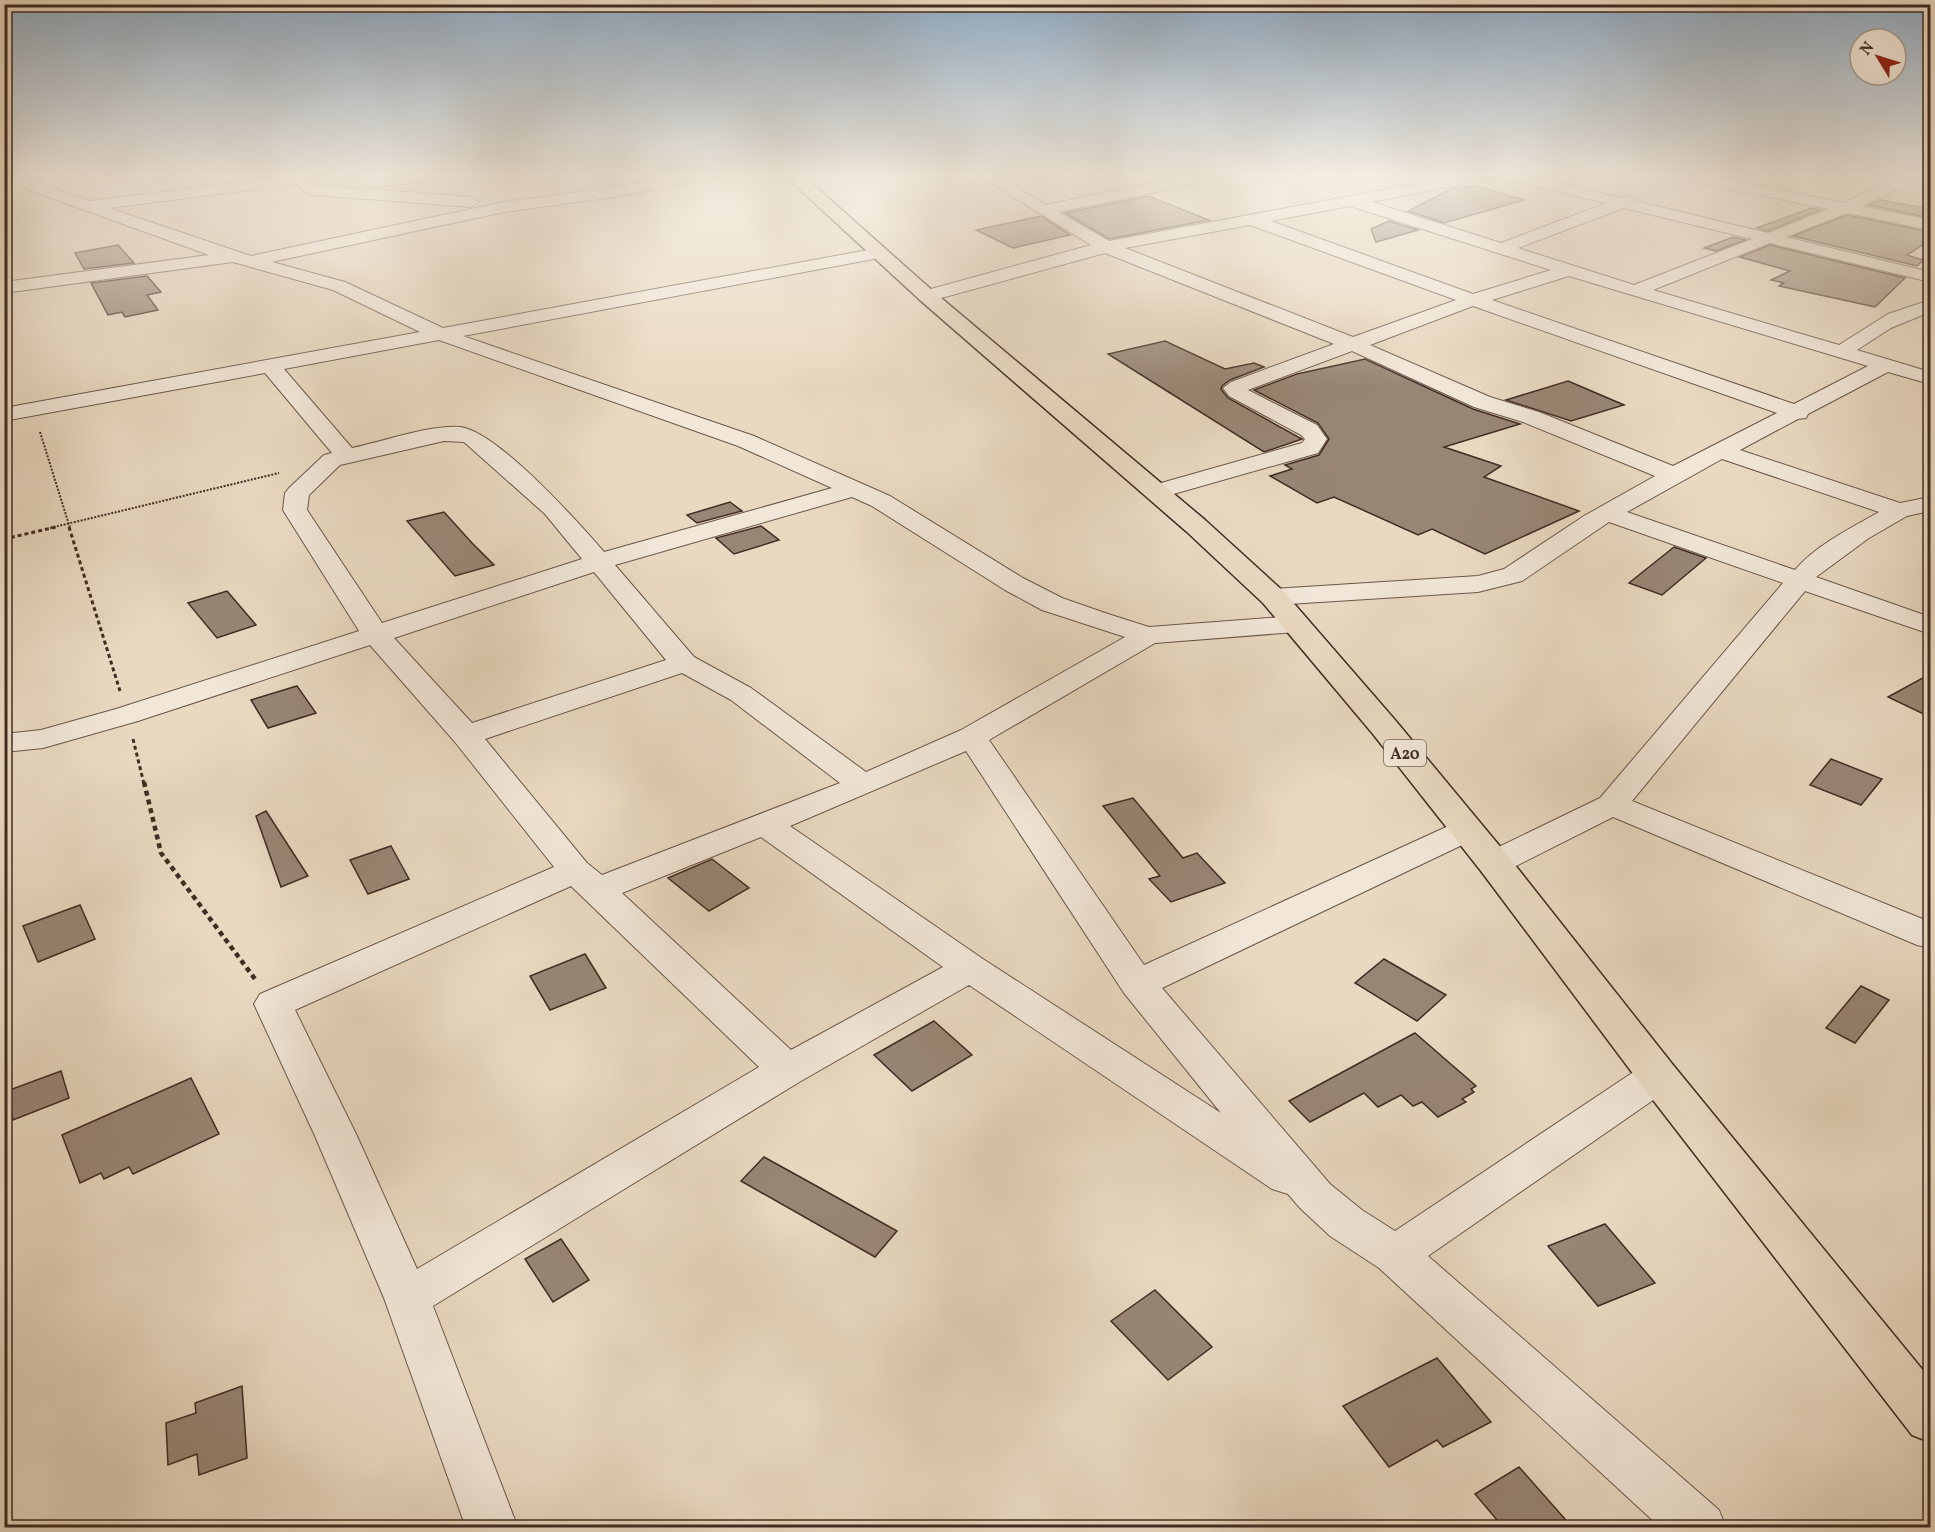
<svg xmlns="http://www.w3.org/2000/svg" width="1935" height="1532" font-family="Vollkorn,serif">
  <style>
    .building { fill: #988675; stroke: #402c23; stroke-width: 1.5 }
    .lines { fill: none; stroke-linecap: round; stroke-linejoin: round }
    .minor-casing { stroke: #6a574a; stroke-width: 2 }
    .primary-casing { stroke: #402c23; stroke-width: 3 }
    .path-far2 { stroke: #402c23; stroke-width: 2; stroke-dasharray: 2 1.5; stroke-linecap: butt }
    .path-far1 { stroke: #402c23; stroke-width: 3; stroke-dasharray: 4 3; stroke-linecap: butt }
    .path { stroke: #402c23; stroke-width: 4.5; stroke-dasharray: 5 4; stroke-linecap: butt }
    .minor { fill: #f1e6d7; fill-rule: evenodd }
    .primary { fill: #e9d9c1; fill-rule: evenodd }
    .labels { text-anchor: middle; stroke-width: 5; stroke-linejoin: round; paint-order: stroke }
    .shield { fill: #f1e6d7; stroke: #756459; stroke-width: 1.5 }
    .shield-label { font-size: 16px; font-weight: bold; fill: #402c23 }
  </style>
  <rect width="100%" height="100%" fill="#e9d9c1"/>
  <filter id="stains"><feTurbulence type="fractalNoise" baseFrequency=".00333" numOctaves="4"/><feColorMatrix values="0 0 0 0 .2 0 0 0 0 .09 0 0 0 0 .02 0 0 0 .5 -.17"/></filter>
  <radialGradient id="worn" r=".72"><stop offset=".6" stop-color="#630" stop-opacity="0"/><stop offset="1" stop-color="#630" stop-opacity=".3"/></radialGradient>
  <g class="building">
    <path d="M1476 186 1524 200 1444 223 1408 211 1453 188Z"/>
    <path d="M1148 196 1209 220 1109 239 1065 213Z"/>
    <path d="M1881 200 1930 209V218L1869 205Z"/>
    <path d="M1811 208 1820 210 1768 231 1757 228Z"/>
    <path d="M1847 215 1930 232V240L1907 255 1923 260 1917 266 1793 236Z"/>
    <path d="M1041 216 1070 235 1013 248 976 230Z"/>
    <path d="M1389 221 1418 230 1376 242 1371 229Z"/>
    <path d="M1733 237 1745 240 1716 251 1704 248Z"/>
    <path d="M118 245 134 263 84 269 75 253Z"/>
    <path d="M1770 245 1905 278 1875 307 1779 286 1784 283 1771 280 1790 271 1740 257Z"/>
    <path d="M147 276 161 292 147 295 158 310 125 317 122 312 108 315 91 283Z"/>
    <path d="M1165 341 1225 369 1254 363 1264 367 1230 380 1222 386 1221 389 1228 398 1302 439 1264 452 1108 354Z"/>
    <path d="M1365 359 1473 409 1520 424 1444 447 1501 466 1484 477 1579 511 1485 554 1432 529 1418 535 1334 497 1317 503 1270 476 1292 469 1285 465 1319 455 1329 439 1318 423 1254 390 1297 374Z"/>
    <path d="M1568 381 1624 405 1571 421 1506 400Z"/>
    <path d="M730 502 742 511 697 523 687 515Z"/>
    <path d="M444 512 472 543 494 565 455 576 407 521Z"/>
    <path d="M761 526 779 540 734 554 716 538Z"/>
    <path d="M1674 547 1706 558 1662 595 1629 583Z"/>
    <path d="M227 591 256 625 217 638 188 603Z"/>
    <path d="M1930 674V717L1888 697Z"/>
    <path d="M297 686 316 713 268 728 251 700Z"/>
    <path d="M1831 759 1882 779 1861 805 1810 785Z"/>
    <path d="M1133 798 1183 858 1197 853 1225 883 1171 902 1149 879 1160 876 1103 806Z"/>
    <path d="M266 811 308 876 281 887 256 816Z"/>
    <path d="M391 846 409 879 368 894 350 860Z"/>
    <path d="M712 859 749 888 709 911 668 878Z"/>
    <path d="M80 905 95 939 38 962 23 926Z"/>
    <path d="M585 954 606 988 550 1010 530 976Z"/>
    <path d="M1384 959 1446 995 1417 1021 1355 983Z"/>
    <path d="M1861 986 1889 1000 1855 1043 1826 1028Z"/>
    <path d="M934 1021 972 1055 912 1091 874 1055Z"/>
    <path d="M1415 1033 1476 1086 1471 1089 1474 1092 1462 1099 1466 1102 1438 1117 1422 1102 1413 1106 1401 1095 1378 1107 1364 1093 1310 1122 1289 1101Z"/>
    <path d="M61 1071 69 1098 13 1120 7 1091Z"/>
    <path d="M191 1078 219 1134 133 1174 129 1167 104 1179 101 1173 80 1183 62 1135Z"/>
    <path d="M764 1157 820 1188 897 1231 875 1257 741 1181Z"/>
    <path d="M1605 1224 1655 1283 1598 1306 1548 1246Z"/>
    <path d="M561 1239 589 1280 553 1302 525 1259Z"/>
    <path d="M1155 1290 1212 1347 1168 1380 1111 1321Z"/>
    <path d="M1437 1358 1491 1422 1443 1447 1437 1440 1389 1467 1343 1406Z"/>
    <path d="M242 1386 247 1458 199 1475 197 1454 168 1465 166 1423 196 1413 195 1403Z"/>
    <path d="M1519 1467 1572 1527H1503L1475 1494Z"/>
  </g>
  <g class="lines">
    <g class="minor-casing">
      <g id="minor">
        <path d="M4 173H10L90 201 291 176 290 173H305L315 185 471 197 479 202 471 207 314 195 305 192 298 184 109 208 251 256 504 202 614 187 691 173H723L716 178 614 197 504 212 272 262 345 282 443 328 879 248 885 249 888 253 885 257 879 258 463 336 754 436 890 496 1023 578 1062 598 1108 614 1149 627 1296 616 1306 618 1310 624 1306 630 1296 632 1155 643 989 740 1144 965 1455 823 1467 820 1479 823 1484 830 1479 837 1162 988 1330 1184 1362 1210 1395 1231 1644 1065 1658 1061 1672 1065 1678 1076 1672 1087 1428 1256 1719 1510 1726 1528H1661L1379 1268 1330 1236 1300 1208 1288 1194 1272 1189 969 985 801 1081 433 1306 518 1528H466L384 1298 315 1136 254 1004 260 994 554 867 455 742 370 645 138 721 43 748 4 752V734L41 730 116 709 359 631 283 510 285 493 289 488 324 455 332 453 265 373 4 421V408L420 332 333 290 233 262 4 293V282L209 255 4 181ZM439 340 738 446 832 488 604 552C579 523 497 431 460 427 432 424 381 442 352 448L284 369ZM444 441 464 442 545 514 582 559 382 623 307 510 309 495 340 465ZM852 497 872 506 1005 590 1042 610 1125 637 961 730 866 772 751 688 694 657 615 565ZM594 572 666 660 472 723 394 638ZM682 673 731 700 840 783 602 875 587 863 485 739ZM966 751 1124 993 1221 1113 983 959 790 826ZM761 837 943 967 791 1050 622 893ZM571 886 759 1067 417 1269 357 1136 295 1010Z"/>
        <path d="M410 173H451L444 178 372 188 364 183 372 178Z"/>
        <path d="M975 173H993L1046 205 1199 173H1229L1222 178 1059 212 1109 241 1474 173H1519L1621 198 1627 196 1635 201 1768 233 1828 209 1675 178 1668 173H1698L1844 203 1904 175H1914L1917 178 1914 181 1862 206 1930 220V230L1847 213 1786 237 1930 272V282L1770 243 1653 290 1839 345 1888 314 1930 300V312L1891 328 1857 350 1930 372V384L1888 372 1808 414 1806 418 1798 419 1740 450 1900 503 1930 497V511L1907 516 1869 538 1816 577 1930 617V634L1805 591 1632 801 1930 922V948L1917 945 1613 817 1506 871 1494 874 1482 871 1477 863 1482 855 1600 798 1783 583 1609 522 1522 581 1478 592 1273 605 1264 603 1260 597 1264 591 1273 589 1478 576 1504 569 1584 516 1655 476 1523 422 1474 407 1352 351 1248 390 1317 425 1327 439 1318 453 1163 497 1155 499 1147 497 1143 492 1147 487 1302 443 1305 439 1301 435 1229 396 1223 388 1231 382 1334 344 1105 253 934 300H920L918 296 920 292 1091 245ZM1498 177 1606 203 1501 243 1372 202ZM1350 206 1551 270 1473 294 1271 221ZM1624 208 1752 239 1634 285 1518 248ZM1250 225 1456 300 1353 337 1125 248ZM1569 276 1868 366 1794 404 1492 300ZM1473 306 1777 413 1673 466 1539 412 1490 397 1370 345ZM1722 459 1879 512C1851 528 1816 545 1795 570L1627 512Z"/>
      </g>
    </g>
    <g class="primary-casing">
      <path id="primary" d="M782 173H800L934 292 1205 520 1283 591 1395 720 1507 855 1673 1065 1930 1379V1442L1912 1435 1643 1087 1481 871 1373 734 1263 603 1187 532 920 300Z"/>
    </g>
    <g class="path-far2">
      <path d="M40 432 70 528"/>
      <path d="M50 528 279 473"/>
    </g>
    <g class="path-far1">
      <path d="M69 527 120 691"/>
      <path d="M4 539 56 527"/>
      <path d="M133 739 144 784"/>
    </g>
    <path class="path" d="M144 782 161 853 255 979"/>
    <use href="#minor" class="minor"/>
    <use href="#primary" class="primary"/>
  </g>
  <linearGradient id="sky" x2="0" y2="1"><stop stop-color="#91abc3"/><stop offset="0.45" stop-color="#f5eee3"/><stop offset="1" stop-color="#f5eee3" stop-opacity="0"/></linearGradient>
  <rect width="1935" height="388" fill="url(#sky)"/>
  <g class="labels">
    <rect class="shield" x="1384" y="740" width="42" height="26" rx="4.5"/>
    <g class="shield-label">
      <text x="1405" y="759">A20</text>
    </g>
  </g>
  <rect width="1935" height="1532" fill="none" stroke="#e9d9c1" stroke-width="24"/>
  <rect x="6" y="6" width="1923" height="1520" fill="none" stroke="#402c23" stroke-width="3"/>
  <rect x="12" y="12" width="1911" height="1508" fill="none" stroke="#402c23" stroke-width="1.5"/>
  <g transform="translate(1878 57) rotate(308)"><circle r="28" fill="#f1e6d7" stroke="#aa9c8f" stroke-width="1.5"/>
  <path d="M0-4.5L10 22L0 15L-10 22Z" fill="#8f2418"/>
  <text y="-9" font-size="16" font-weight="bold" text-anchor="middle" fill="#402c23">N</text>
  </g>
  <rect width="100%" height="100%" filter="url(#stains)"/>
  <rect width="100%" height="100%" fill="url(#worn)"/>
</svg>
